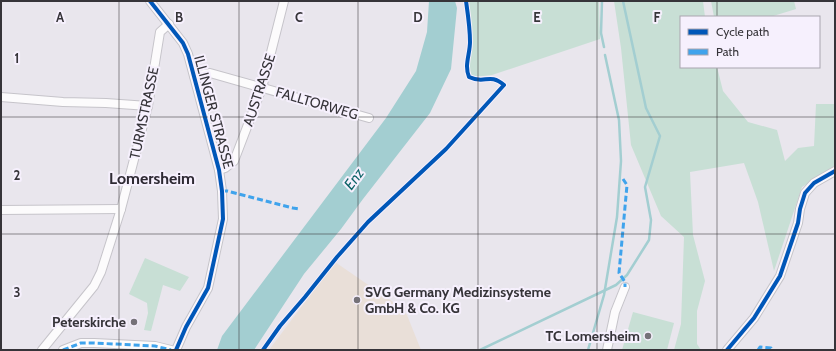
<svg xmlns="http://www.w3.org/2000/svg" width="836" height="351" font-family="Cabin,sans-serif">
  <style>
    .industrial { fill: #e9dfd8 }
    .green { fill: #c8dfd5 }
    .water { fill: #a3ced1 }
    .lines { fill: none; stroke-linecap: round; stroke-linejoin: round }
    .stream { stroke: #a3ced1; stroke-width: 2.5 }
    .minor-casing { stroke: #c6c4ca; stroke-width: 10 }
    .minor { stroke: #fcfbfc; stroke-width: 8 }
    .quiet { stroke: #3fa3ec; stroke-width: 3; stroke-dasharray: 6 3; stroke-linecap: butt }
    .cycleway-casing { stroke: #f6f0fd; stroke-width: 6 }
    .cycleway { stroke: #0057b8; stroke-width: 4 }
    .grid { fill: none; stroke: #363439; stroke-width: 1; stroke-opacity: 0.55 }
    .poi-dot { fill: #757278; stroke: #f6f0fd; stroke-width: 1.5 }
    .labels { text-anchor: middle; stroke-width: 4; stroke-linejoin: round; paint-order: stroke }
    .street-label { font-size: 14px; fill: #363439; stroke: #f6f0fd }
    .poi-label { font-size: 14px; font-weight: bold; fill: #363439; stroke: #f6f0fd; text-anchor: end }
    .water-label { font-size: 15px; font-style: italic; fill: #0c6367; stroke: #f6f0fd }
    .quarter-label { font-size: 16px; font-weight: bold; fill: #2e2a33; stroke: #f6f0fd }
    .grid-label { font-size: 13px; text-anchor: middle; font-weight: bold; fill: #363439; stroke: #f6f0fd; stroke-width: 4; stroke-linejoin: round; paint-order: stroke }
  </style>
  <rect width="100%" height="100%" fill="#e9e6ed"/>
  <path class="industrial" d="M335 262 396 304 407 315 421 350H269Z"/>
  <g class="green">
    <path d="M468 1H599L600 39 492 75 474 77 470 74 468 66 472 45V29Z"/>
    <path d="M614 1H703L705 17H681V67H717L723 91 748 122 777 130 785 161 798 148 814 146 816 104H835V165L826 173 802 187 774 271 758 202 744 163 690 172 693 235 705 281 697 311V344L701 350H674L681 324 684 237 661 216 631 145 621 48Z"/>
    <path d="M711 1H794L796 9 770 17H714Z"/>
    <path d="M145 258 189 277 180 291 163 285 151 331 144 330 148 313 147 303 129 294Z"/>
    <path d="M633 312 674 323 667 350H622Z"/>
  </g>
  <path class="water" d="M429 1H455L457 8 451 69 430 113 363 199 341 229 304 274 254 350H217L222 336 386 118 416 71 427 32Z"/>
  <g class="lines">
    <g class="stream">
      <path d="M602 1 601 33 604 47"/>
      <path d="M480 350 616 285 627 275 649 240 651 220 645 187 660 136 646 108 623 1"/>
      <path d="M588 350 604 295 617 217 621 161 619 120 605 55"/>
    </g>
    <g class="minor-casing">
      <g id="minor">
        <path d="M150 1 183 43 188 54 219 170 222 191 223 219 208 288 186 327 176 350"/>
        <path d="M194 76 210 73 369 118"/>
        <path d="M1 97 63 102 106 103 148 106"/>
        <path d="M219 170 225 168 234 161 262 88 284 1"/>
        <path d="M1 210 121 209"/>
        <path d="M42 350 94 286 101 272 121 209 148 106 160 32 169 24"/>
        <path d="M63 350 81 343H94L155 346 171 350"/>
        <path d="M607 350 615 312 625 287"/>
        <path d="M727 350 754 318 780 276 798 223 800 209 805 193 814 183 835 171"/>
      </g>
    </g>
    <use href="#minor" class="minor"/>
    <g class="quiet">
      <path d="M623 179 627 185 619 273 625 282V287"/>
      <path d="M222 191H227L293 208 300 209"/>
      <path d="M63 350 81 343H94L155 346 171 350"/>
      <path d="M758 350 760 347 771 348 772 350"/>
    </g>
    <g class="cycleway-casing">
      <g id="cycleway">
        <path d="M150 1 183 43 188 54 219 170 222 191 223 219 208 288 186 327 176 350"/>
        <path d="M263 350 280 326 305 297 337 257 368 222 446 149 504 85C489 72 485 85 469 77 464 65 470 54 470 42 470 28 468 15 466 1"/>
        <path d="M727 350 754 318 780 276 798 223 800 209 805 193 814 183 835 171"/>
      </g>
    </g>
    <use href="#cycleway" class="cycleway"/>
  </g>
  <path class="grid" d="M119 1V350M239 1V350M358 1V350M478 1V350M597 1V350M717 1V17M717 67V350M1 117H835M1 234H835"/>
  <g class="poi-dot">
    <circle cx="357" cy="300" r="4"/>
    <circle cx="134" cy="322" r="4"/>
    <circle cx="648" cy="336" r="4"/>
  </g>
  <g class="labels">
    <g class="street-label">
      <text transform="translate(259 90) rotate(-72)" y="5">AUSTRASSE</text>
      <text transform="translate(317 103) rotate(16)" y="5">FALLTORWEG</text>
      <text transform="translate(214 112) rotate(75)" y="5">ILLINGER STRASSE</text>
      <text transform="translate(144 113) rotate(-78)" y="5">TURMSTRASSE</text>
    </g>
    <g class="poi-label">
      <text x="365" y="297" text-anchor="start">SVG Germany Medizinsysteme<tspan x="365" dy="16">GmbH &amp; Co. KG</tspan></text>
      <text x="126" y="327">Peterskirche</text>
      <text x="640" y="341">TC Lomersheim</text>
    </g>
    <g class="water-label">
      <text transform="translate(354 179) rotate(-54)" y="5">Enz</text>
    </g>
    <g class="quarter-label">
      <text x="152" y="184">Lomersheim</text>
    </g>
  </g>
  <g class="grid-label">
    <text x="60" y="22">A</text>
    <text x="179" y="22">B</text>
    <text x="299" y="22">C</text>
    <text x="418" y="22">D</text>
    <text x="537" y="22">E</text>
    <text x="657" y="22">F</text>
    <text x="17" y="63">1</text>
    <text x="17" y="180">2</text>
    <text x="17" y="297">3</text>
  </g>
  <rect width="836" height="351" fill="none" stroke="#363439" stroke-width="4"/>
  <rect x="680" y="16" width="140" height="52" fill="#f6f0fd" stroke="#a9a5af"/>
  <rect x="688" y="29" width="20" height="6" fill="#0057b8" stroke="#a9a5af"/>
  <text x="716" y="36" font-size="12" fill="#363439">Cycle path</text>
  <rect x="688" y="49" width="20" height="6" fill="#3fa3ec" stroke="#a9a5af"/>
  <text x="716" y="56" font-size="12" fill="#363439">Path</text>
</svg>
